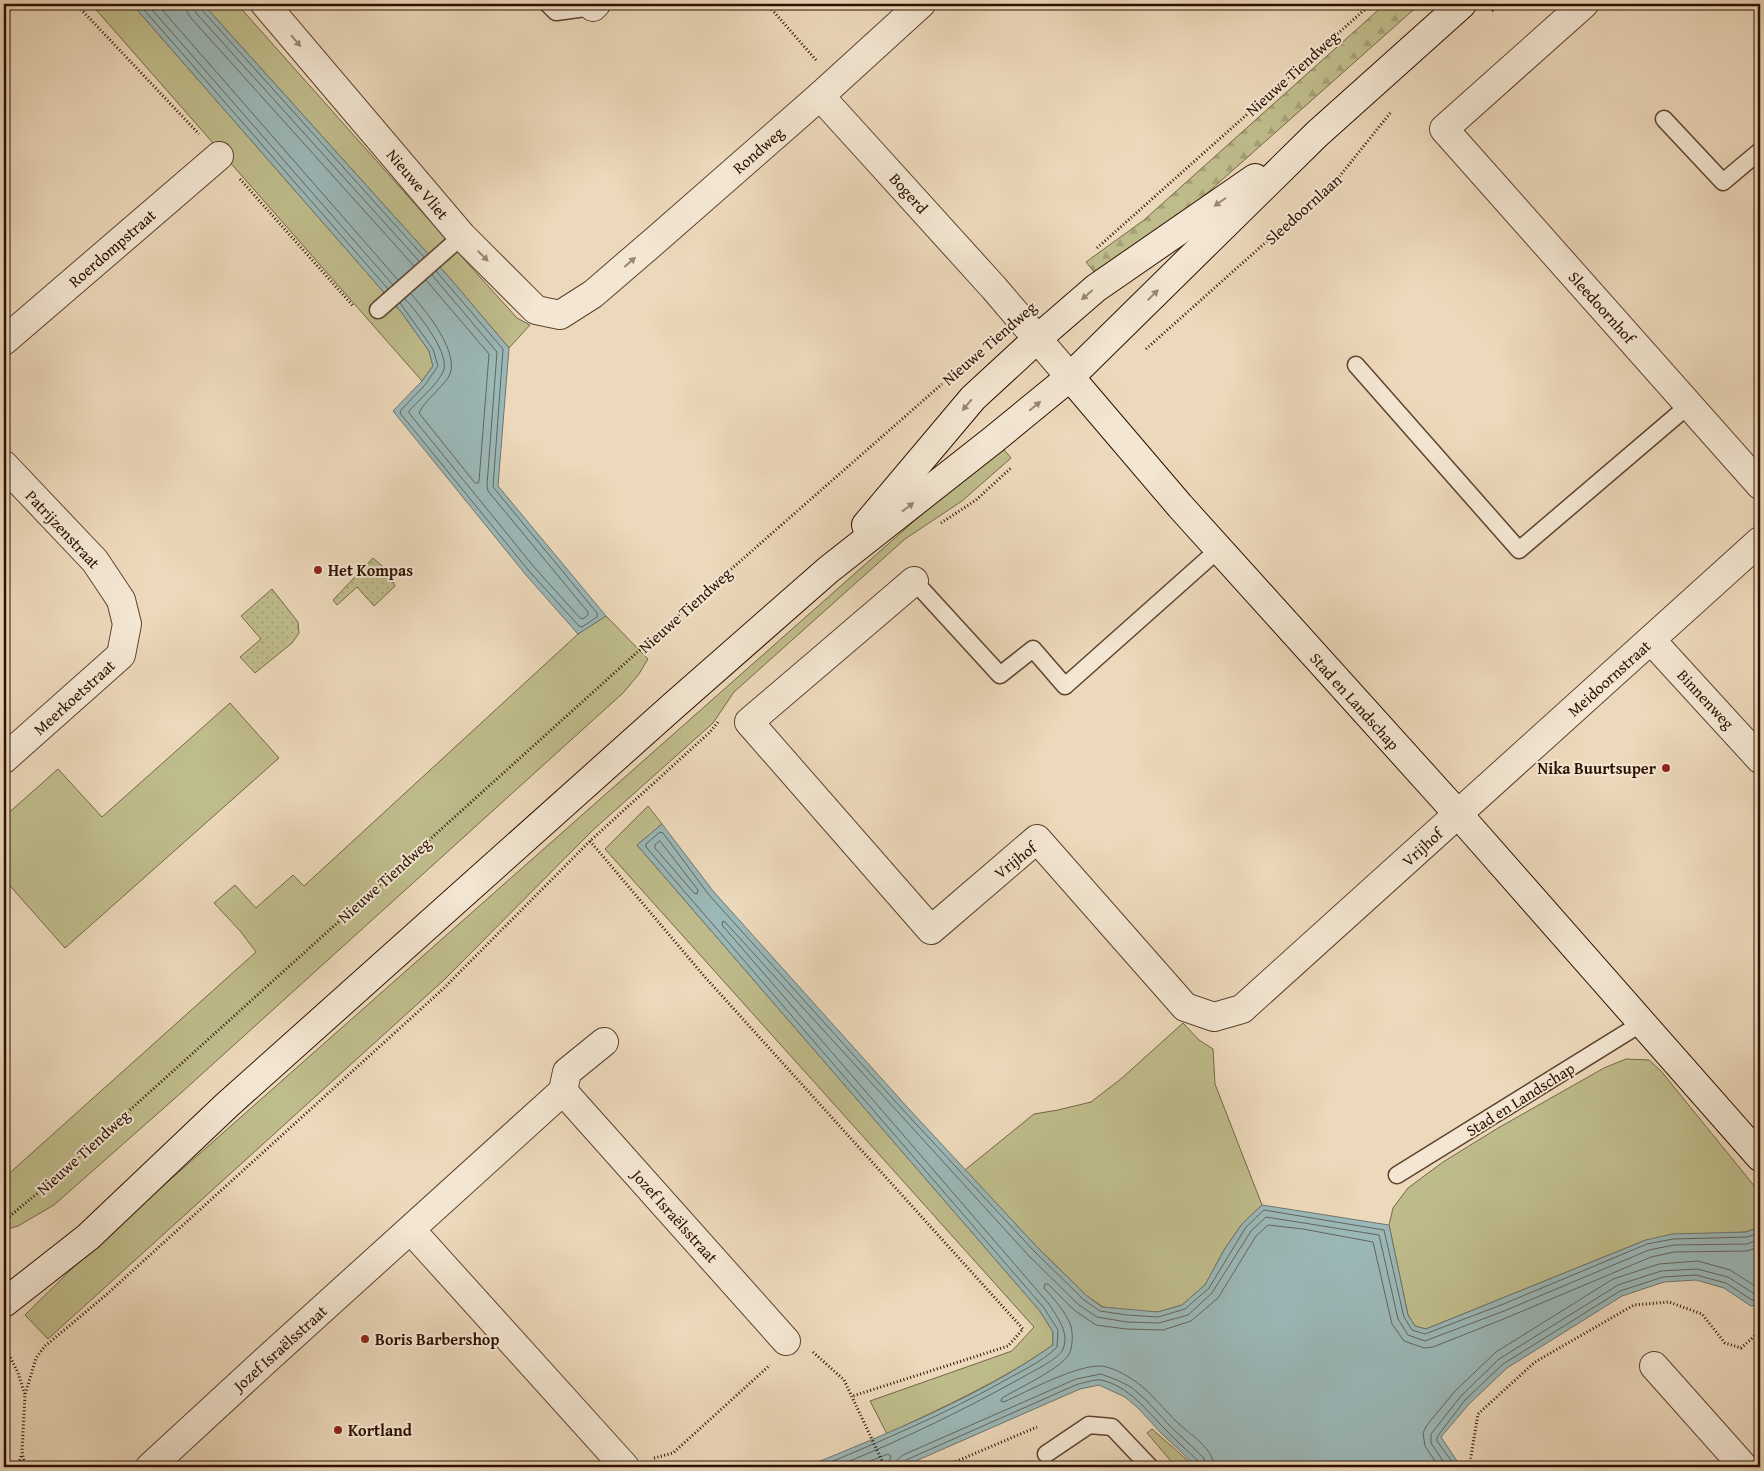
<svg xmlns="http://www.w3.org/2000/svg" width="1764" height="1471" font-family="'Gentium Book Plus',serif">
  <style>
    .grass { fill: #bfbc8b; stroke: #766646 }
    .forest { fill: url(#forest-firs); stroke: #766646 }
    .park { fill: url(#park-dots); stroke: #766646 }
    .water { fill: #9bb8b8; stroke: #6f756f }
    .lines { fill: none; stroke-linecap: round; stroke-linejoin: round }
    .shore { stroke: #64645c; stroke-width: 1 }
    .lane-casing { stroke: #5d422f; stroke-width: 19 }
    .street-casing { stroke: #5d422f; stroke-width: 30 }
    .secondary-casing { stroke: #2d1001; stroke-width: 30 }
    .path { stroke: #2d1001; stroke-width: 3; stroke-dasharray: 1 2.5; stroke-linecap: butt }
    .lane { stroke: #f3e6d2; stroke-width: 16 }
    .street { stroke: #f3e6d2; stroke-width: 28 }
    .secondary { stroke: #f3e6d2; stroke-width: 28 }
    .oneway { fill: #9a8674 }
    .poi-dot { fill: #8f2418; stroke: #f3e6d2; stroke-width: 2 }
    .labels { text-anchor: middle; stroke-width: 4; stroke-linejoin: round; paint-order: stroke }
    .street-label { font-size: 16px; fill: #2d1001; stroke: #f3e6d2 }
    .poi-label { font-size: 16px; font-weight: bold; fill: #2d1001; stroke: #f3e6d2; text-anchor: start }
  </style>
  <defs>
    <pattern id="forest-firs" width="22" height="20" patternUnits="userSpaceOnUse" patternTransform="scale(1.25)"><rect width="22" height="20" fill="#bfbc8b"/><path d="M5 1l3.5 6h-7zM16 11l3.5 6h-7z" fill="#a4a176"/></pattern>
    <pattern id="park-dots" width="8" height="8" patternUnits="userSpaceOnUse" patternTransform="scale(1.25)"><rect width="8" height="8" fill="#bfbc8b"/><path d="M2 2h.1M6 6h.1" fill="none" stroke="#a4a176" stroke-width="1.8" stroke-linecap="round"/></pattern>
  </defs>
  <rect width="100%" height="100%" fill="#ecd8ba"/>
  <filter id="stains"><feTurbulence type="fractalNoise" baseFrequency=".004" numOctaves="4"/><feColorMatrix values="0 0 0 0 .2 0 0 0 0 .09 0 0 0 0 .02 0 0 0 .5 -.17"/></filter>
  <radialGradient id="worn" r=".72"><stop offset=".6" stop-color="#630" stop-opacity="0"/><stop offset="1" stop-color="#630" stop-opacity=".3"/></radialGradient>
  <g class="grass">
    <path d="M91 4H132L402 313 429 351 433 366 422 381Z"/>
    <path d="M203 4H237L470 266 517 318 530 325 509 348 448 276Z"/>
    <path d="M1000 445 1011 458 962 501 905 539 734 692 713 723 593 830 445 979 48 1339 25 1315 93 1248Z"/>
    <path d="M606 616 648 659 639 674 623 693 182 1092 54 1205 18 1226 4 1230V1178L256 952 241 932 214 903 235 885 256 908 293 875 304 886 578 634Z"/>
    <path d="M230 703 279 758 65 948 4 879V817L58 769 102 817Z"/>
    <path d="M648 806 662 824 637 845 1040 1311 1053 1332V1345C1002 1381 943 1407 887 1434L870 1401 1012 1351 1034 1327 605 849Z"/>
    <path d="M1183 1023 1199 1040 1213 1049 1215 1084 1262 1205 1242 1224 1224 1250 1205 1285 1182 1305 1158 1312 1128 1310 1103 1307 1087 1296 1038 1248 965 1170 1034 1114 1058 1110 1091 1102 1122 1078Z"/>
    <path d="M1626 1059 1649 1060 1661 1071 1760 1193V1227L1746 1232 1646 1240 1426 1329 1415 1326 1408 1315 1389 1225 1393 1208 1408 1188 1443 1162 1498 1128 1604 1068Z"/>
    <path d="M1152 1429 1195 1467H1176L1147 1433Z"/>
  </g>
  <path class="forest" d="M1385 4H1420L1160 235 1095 273 1086 262 1144 220Z"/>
  <g class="park">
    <path d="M373 558 389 572 395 586 374 606 357 587 337 605 333 600Z"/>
    <path d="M272 589 298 622 299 633 292 643 255 673 240 657 261 639 241 616Z"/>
  </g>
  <g class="water">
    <path d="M132 4H203L448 276 509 348 498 486 606 616 578 634 526 575 393 411 422 381 433 366 429 351 402 313Z"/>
    <path d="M662 824 713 891 908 1108 1038 1248 1087 1296 1102 1307 1158 1312 1182 1305 1205 1285 1224 1250 1242 1224 1262 1205 1389 1225 1408 1315 1415 1326 1426 1329 1646 1240 1672 1234 1746 1232 1760 1227V1304L1751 1306 1724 1288 1696 1280 1664 1282 1622 1296 1507 1368 1469 1404 1441 1437 1459 1464 1456 1467H1197L1162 1434 1138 1408 1125 1397 1099 1385 1080 1389 902 1467H806C890 1432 978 1398 1053 1345V1332L1040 1311 637 845Z"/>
  </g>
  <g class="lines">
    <g class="shore">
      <path d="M139 4 388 289"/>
      <path d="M147 4 393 285"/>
      <path d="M157 4 398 280"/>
      <path d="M186 4 187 12 191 18 414 266"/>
      <path d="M193 4 196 13 419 261"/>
      <path d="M199 4 201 9 424 257"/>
      <path d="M411 294C425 310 463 355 448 378 440 389 423 403 419 413L475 483H478L479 481 489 354 426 280"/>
      <path d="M405 299C417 312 448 350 444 369 441 381 418 401 409 411V413L534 567 580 618 583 619 588 615V612L488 491 487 485 497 352 432 275"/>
      <path d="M400 303 433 349 438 366 425 385 401 410 400 413 529 571 579 626 582 627 597 617V613L493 487 503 349 436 271"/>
      <path d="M660 841 698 890 697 894 694 893 655 848V845Z"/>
      <path d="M819 1467C881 1441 943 1415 1002 1382 1021 1371 1042 1362 1057 1347L1058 1330 1044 1308 646 847V844L660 832 663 833 709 895 904 1111 1034 1251 1084 1300 1100 1311 1127 1315 1158 1317 1185 1309 1209 1288 1246 1227 1264 1210 1384 1230 1404 1317 1412 1330 1425 1334 1501 1305 1647 1244 1673 1239 1747 1237 1760 1233"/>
      <path d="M835 1467C900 1441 962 1411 1023 1377 1033 1371 1059 1359 1063 1349 1070 1333 1057 1317 1049 1304L722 925 723 921 725 922 1029 1256 1079 1305 1097 1317 1127 1322 1159 1323 1188 1315 1212 1293 1251 1231 1266 1217 1379 1235 1398 1319 1408 1335 1425 1341 1504 1311 1649 1250 1674 1245 1747 1244 1760 1239"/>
      <path d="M855 1467 888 1454 891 1456 888 1467"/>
      <path d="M896 1467 897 1460 903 1455 1076 1379 1101 1374 1117 1380 1131 1387 1146 1400 1170 1426 1203 1457 1207 1467"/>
      <path d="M902 1467 903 1463 906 1460 1078 1384C1085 1383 1094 1379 1101 1380 1129 1386 1147 1411 1165 1429 1176 1441 1188 1451 1199 1462L1200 1467"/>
      <path d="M1214 1467C1214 1449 1191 1435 1179 1424 1164 1410 1152 1393 1135 1381 1126 1375 1112 1367 1101 1366 1076 1365 1028 1391 1004 1402L1001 1401 1002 1398C1019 1388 1056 1371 1068 1356 1073 1349 1073 1334 1071 1326 1066 1312 1054 1299 1044 1288L1045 1284H1048L1074 1310 1096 1325 1126 1329 1163 1330 1191 1321 1218 1298 1256 1236 1268 1225 1303 1229 1373 1242 1392 1324 1404 1341 1424 1348 1433 1347 1506 1318 1651 1257 1674 1252 1747 1251 1760 1247"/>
      <path d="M1439 1467 1425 1446 1423 1433 1427 1425 1455 1391 1496 1352 1613 1279 1659 1264 1698 1261 1730 1270 1755 1286H1760"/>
      <path d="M1447 1467 1431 1443V1434L1461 1396 1499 1359 1618 1285 1661 1271 1697 1269 1728 1277 1753 1293H1760"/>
      <path d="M1453 1467V1463L1437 1441V1437L1465 1400 1503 1364 1620 1291 1663 1277 1696 1275 1726 1283 1752 1300 1760 1299"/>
    </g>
    <g class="lane-casing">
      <g id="lane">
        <path d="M548 4 556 12 593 7"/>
        <path d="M1664 119 1723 182 1760 151"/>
        <path d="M378 310 462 236"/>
        <path d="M1356 365 1519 550 1689 405"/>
        <path d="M914 581 1000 675 1033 649 1065 686 1219 549"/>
        <path d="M1397 1175 1642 1023"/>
        <path d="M1046 1454 1089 1425 1112 1427 1150 1467"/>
      </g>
    </g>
    <g class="street-casing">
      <g id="street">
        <path d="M265 4 462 236 536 310 560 315 593 294 658 238 820 96 921 4"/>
        <path d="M1584 4 1444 129 1760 485"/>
        <path d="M593 7 596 4"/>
        <path d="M820 96 994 288 1070 377"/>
        <path d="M4 341 219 156"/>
        <path d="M4 465 95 561 121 600 127 624 121 655 4 759"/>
        <path d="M914 581 749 722 931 930 1037 839 1185 1007 1214 1017 1242 1009 1760 541"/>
        <path d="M1651 640 1760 759"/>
        <path d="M563 1091 567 1072 604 1042"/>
        <path d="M411 1230 625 1467"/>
        <path d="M1654 1366 1744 1467"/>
        <path d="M150 1467 265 1361 563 1091 786 1341"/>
      </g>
    </g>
    <g class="secondary-casing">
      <g id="secondary">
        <path d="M1070 377 1180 506 1458 814 1760 1157"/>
        <path d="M866 525 973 398 1037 339 1096 288 1255 178"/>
        <path d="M4 1303 88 1237 227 1105 672 707 828 570 993 440 1070 377 1317 134 1462 4"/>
      </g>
    </g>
    <g class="path">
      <path d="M76 4 199 134"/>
      <path d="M767 4 816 60"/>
      <path d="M1492 11 1501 4"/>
      <path d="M240 179 354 307"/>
      <path d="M1097 248 1371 4"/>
      <path d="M1146 349 1339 177 1391 112"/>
      <path d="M941 523 976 500 1012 467"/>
      <path d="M590 841 704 976 1023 1329 1008 1346 853 1396"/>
      <path d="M4 1221 39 1192 663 629 942 384"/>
      <path d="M4 1345 18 1373 25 1395"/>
      <path d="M813 1352 844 1380 885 1467"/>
      <path d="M654 1458 673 1453 770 1365"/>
      <path d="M17 1467 22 1454"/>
      <path d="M25 1467 22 1451 25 1395 36 1358 45 1346 106 1295 443 989 590 841 710 732 718 722"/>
      <path d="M943 1467 1037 1427"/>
      <path d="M1465 1467 1470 1462 1478 1414 1535 1362 1634 1305 1669 1302 1702 1314 1725 1343 1741 1348 1760 1331"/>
    </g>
    <use href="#lane" class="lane"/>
    <use href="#street" class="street"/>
    <use href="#secondary" class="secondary"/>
  </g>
  <defs><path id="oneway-solid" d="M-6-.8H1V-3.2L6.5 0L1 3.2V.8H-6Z" transform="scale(1.25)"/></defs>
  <g class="oneway">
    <use href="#oneway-solid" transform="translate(296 41) rotate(50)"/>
    <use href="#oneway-solid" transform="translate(1220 202) rotate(145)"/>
    <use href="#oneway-solid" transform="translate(483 256) rotate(45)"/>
    <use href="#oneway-solid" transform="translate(630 262) rotate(-41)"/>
    <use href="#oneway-solid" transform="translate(1087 295) rotate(139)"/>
    <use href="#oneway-solid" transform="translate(1153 295) rotate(-44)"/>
    <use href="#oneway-solid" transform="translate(967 405) rotate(130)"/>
    <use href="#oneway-solid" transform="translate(1035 406) rotate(-40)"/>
    <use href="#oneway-solid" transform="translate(908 507) rotate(-38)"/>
  </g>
  <g class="poi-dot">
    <circle cx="318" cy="570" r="5"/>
    <circle cx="1666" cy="768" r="5"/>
    <circle cx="365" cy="1339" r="5"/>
    <circle cx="338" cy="1430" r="5"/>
  </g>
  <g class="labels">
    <g class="street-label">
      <text transform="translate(1292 73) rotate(-42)" y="6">Nieuwe Tiendweg</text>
      <text transform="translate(758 150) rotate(-41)" y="6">Rondweg</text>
      <text transform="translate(418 184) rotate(50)" y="6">Nieuwe Vliet</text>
      <text transform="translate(909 193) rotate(48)" y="6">Bogerd</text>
      <text transform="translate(1303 209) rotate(-42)" y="6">Sleedoornlaan</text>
      <text transform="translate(112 248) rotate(-41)" y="6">Roerdompstraat</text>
      <text transform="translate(1602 307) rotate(48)" y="6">Sleedoornhof</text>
      <text transform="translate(989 343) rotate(-41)" y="6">Nieuwe Tiendweg</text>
      <text transform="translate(63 529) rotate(47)" y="6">Patrijzenstraat</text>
      <text transform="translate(685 610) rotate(-42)" y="6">Nieuwe Tiendweg</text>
      <text transform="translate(1609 678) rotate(-42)" y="6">Meidoornstraat</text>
      <text transform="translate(74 697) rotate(-42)" y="6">Meerkoetstraat</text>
      <text transform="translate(1706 699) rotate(47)" y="6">Binnenweg</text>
      <text transform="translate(1355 701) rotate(48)" y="6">Stad en Landschap</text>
      <text transform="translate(1422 847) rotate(-42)" y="6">Vrijhof</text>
      <text transform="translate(1015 860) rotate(-38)" y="6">Vrijhof</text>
      <text transform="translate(384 880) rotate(-42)" y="6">Nieuwe Tiendweg</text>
      <text transform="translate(1520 1099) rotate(-32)" y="6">Stad en Landschap</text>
      <text transform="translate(83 1152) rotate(-42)" y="6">Nieuwe Tiendweg</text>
      <text transform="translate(675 1216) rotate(48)" y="6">Jozef Israëlsstraat</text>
      <text transform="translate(280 1348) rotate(-42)" y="6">Jozef Israëlsstraat</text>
    </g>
    <g class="poi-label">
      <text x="328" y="576">Het Kompas</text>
      <text x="1656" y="774" text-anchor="end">Nika Buurtsuper</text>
      <text x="375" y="1345">Boris Barbershop</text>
      <text x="348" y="1436">Kortland</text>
    </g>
  </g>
  <rect width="1764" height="1471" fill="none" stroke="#ecd8ba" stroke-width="20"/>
  <rect x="5" y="5" width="1754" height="1461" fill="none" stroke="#2d1001" stroke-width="2.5"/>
  <rect x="10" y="10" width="1744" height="1451" fill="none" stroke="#2d1001"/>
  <rect width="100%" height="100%" filter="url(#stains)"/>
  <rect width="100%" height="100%" fill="url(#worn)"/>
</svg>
